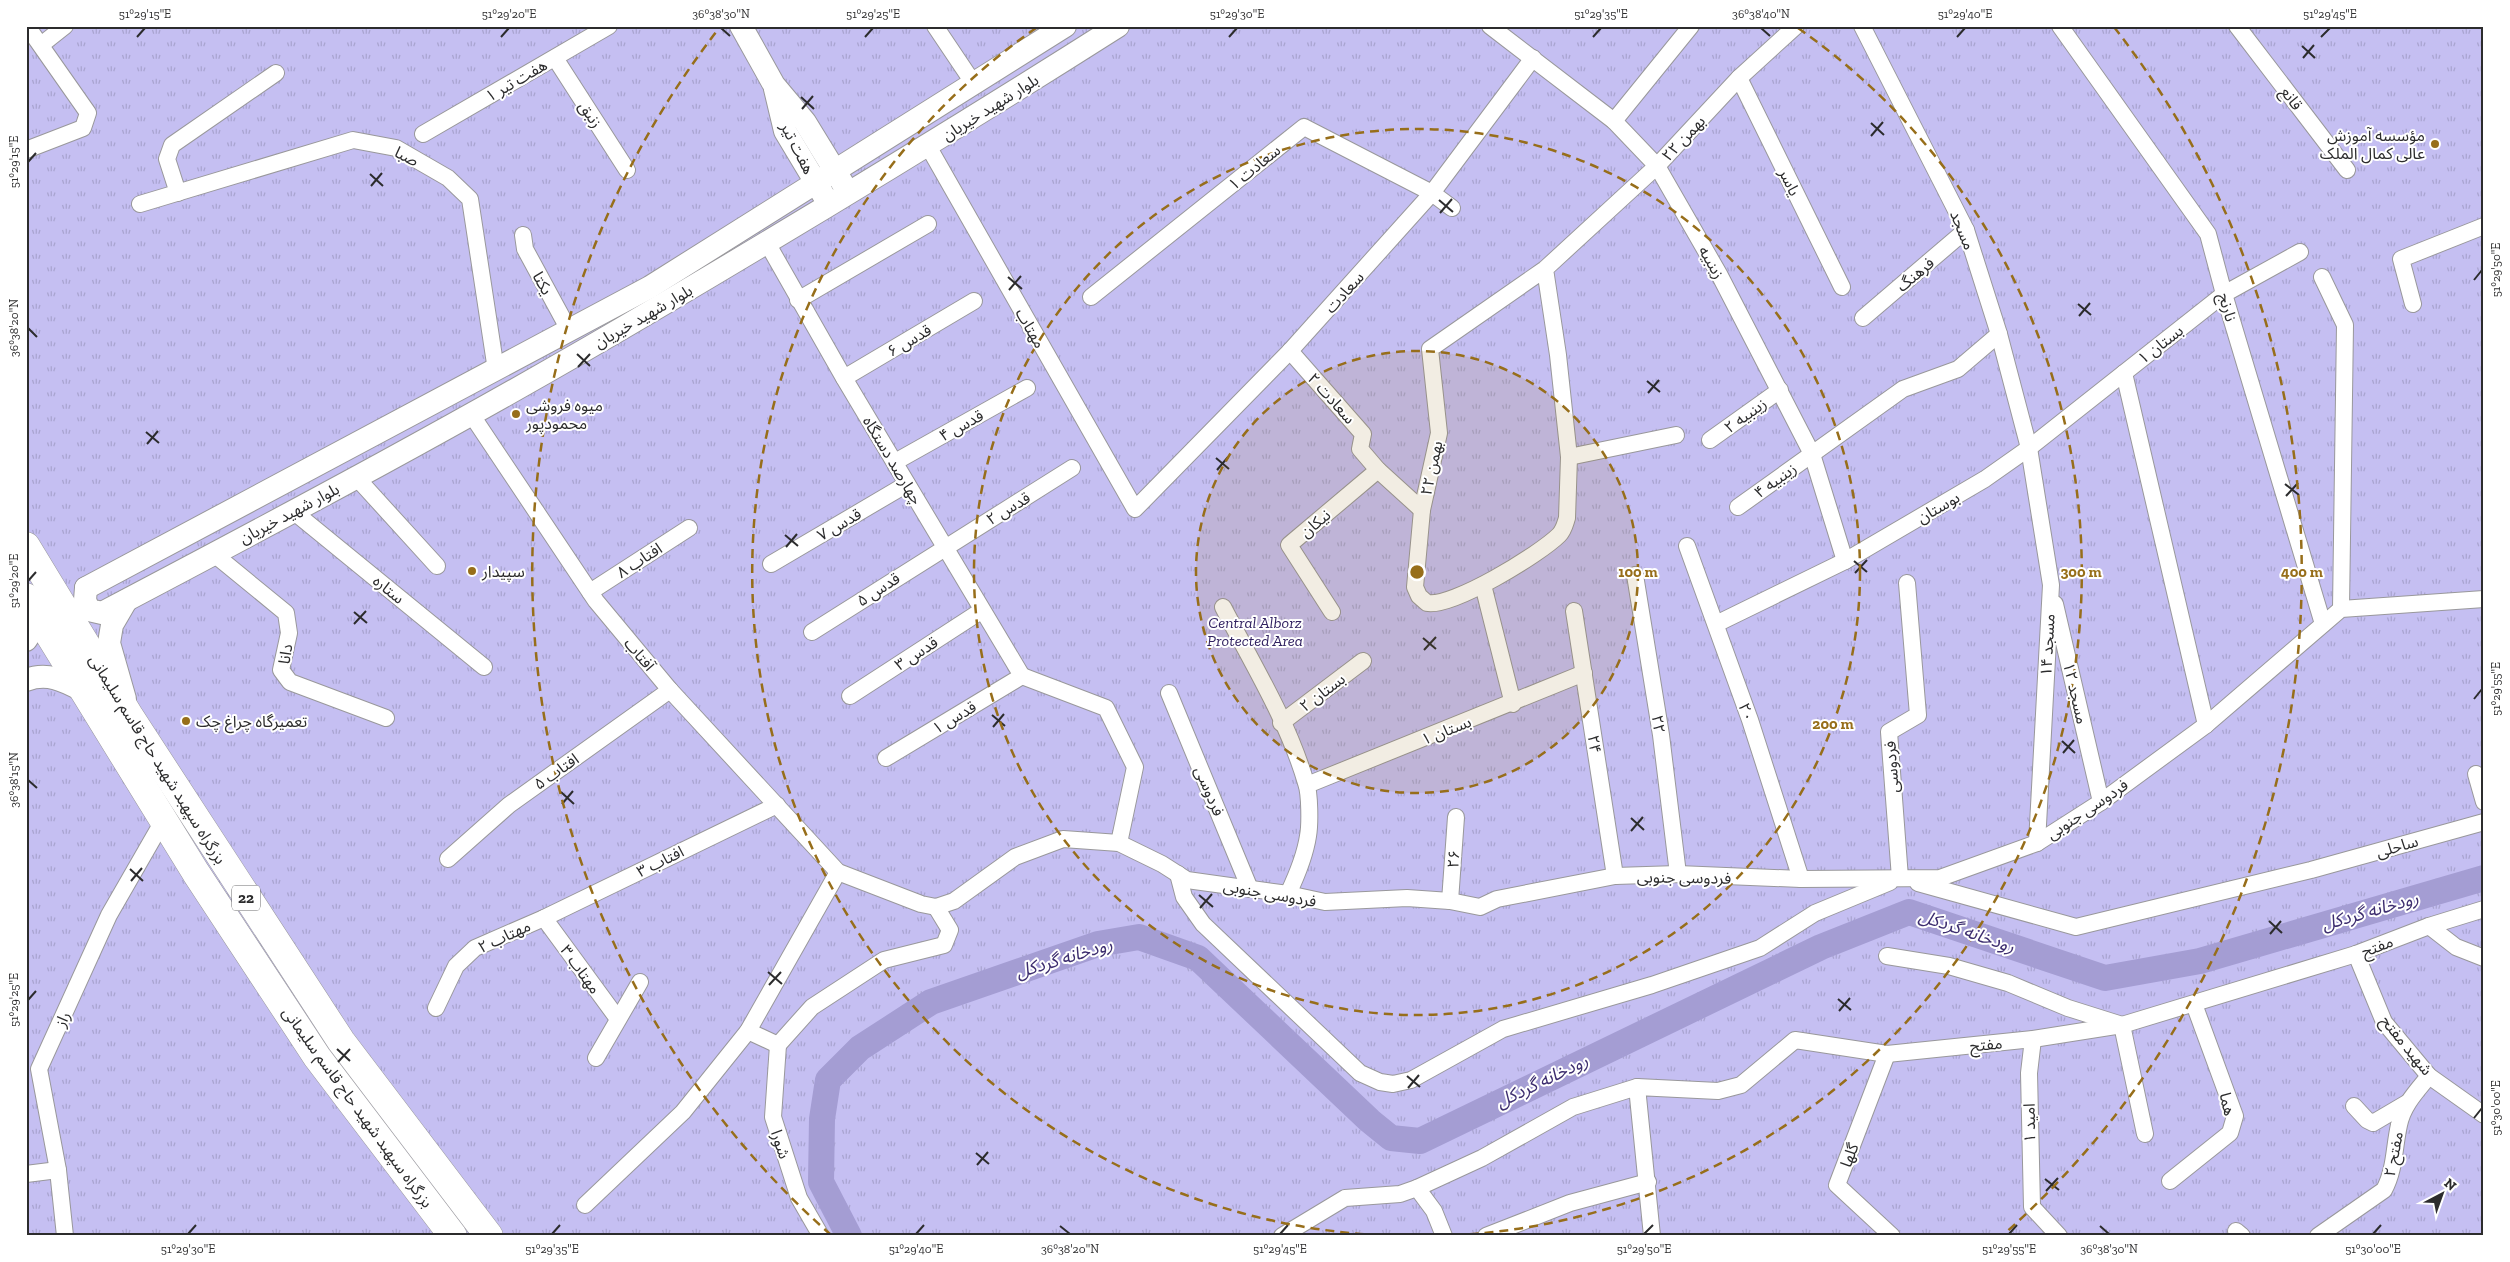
<svg xmlns="http://www.w3.org/2000/svg" width="2510" height="1262" font-family="'Zilla Slab','Noto Sans Arabic',serif">
  <style>
    .park { fill: url(#park-tufts) }
    .lines { fill: none; stroke-linecap: round; stroke-linejoin: round }
    .river { stroke: #a49dd3; stroke-width: 26 }
    .street-casing { stroke: #99989b; stroke-width: 18 }
    .secondary-casing { stroke: #99989b; stroke-width: 24 }
    .highway-casing { stroke: #99989b; stroke-width: 29 }
    .street { stroke: #fff; stroke-width: 16 }
    .secondary { stroke: #fff; stroke-width: 22 }
    .highway { stroke: #fff; stroke-width: 28 }
    .ticks { fill: none; stroke: #2c2c2d; stroke-width: 2 }
    .ring { fill: none; stroke: #976e1a; stroke-width: 2.5; stroke-dasharray: 9 6 }
    .poi-dot { fill: #976e1a; stroke: #fff; stroke-width: 2 }
    .labels { text-anchor: middle; stroke-width: 4; stroke-linejoin: round; paint-order: stroke }
    .shield { fill: #fff; stroke: #6b6b6c; stroke-width: 1 }
    .shield-label { font-size: 15px; font-weight: bold; fill: #2c2c2d }
    .street-label { font-size: 16px; fill: #2c2c2d; stroke: #fff }
    .poi-label { font-size: 16px; fill: #2c2c2d; stroke: #fff; text-anchor: start }
    .park-label { font-size: 16px; font-style: italic; fill: #312261; stroke: #fff }
    .water-label { font-size: 18px; font-style: italic; fill: #3d2e6f; stroke: #fff }
    .centre { fill: #976e1a; stroke: #fff; stroke-width: 2.5 }
    .ring-label { font-size: 15px; text-anchor: middle; font-weight: bold; fill: #976e1a; stroke: #fff; stroke-width: 4; stroke-linejoin: round; paint-order: stroke }
    .neatline { fill: none; stroke: #2c2c2d; stroke-width: 2 }
    .ticks-label { font-size: 12px; text-anchor: middle; fill: #2c2c2d }
  </style>
  <defs>
    <pattern id="park-tufts" width="24" height="20" patternUnits="userSpaceOnUse" patternTransform="scale(1.25)"><rect width="24" height="20" fill="#c5bff2"/><path d="M3 7l-1-3M5 7V3M7 7l1-3M15 17l-1-3M17 17v-4M19 17l1-3" fill="none" stroke="#a9a4d0"/></pattern>
  </defs>
  <rect width="100%" height="100%" fill="#f2f1f5"/>
  <rect class="park" x="26" y="26" width="2458" height="1210"/>
  <g class="lines">
    <path class="river" d="M849 1236 821 1182 822 1119 828 1080 860 1048 931 1002 1098 944 1139 937 1198 958 1370 1121 1391 1138 1420 1141 1821 947 1909 912 2105 978 2200 961 2484 878"/>
    <g class="street-casing">
      <g id="street">
        <path d="M935 26 974 84"/>
        <path d="M1490 26 1614 121 1657 166 1719 274 1812 454 1845 561"/>
        <path d="M1862 26 1966 230 1999 334 2029 448 2051 585 2037 843"/>
        <path d="M2060 26 2208 234 2224 294 2323 624"/>
        <path d="M2237 26 2347 170"/>
        <path d="M41 45 65 26"/>
        <path d="M555 58 627 170"/>
        <path d="M1739 78 1842 287"/>
        <path d="M1614 121 1691 26"/>
        <path d="M423 134 609 26"/>
        <path d="M928 146 1135 509 1290 351 1432 193 1533 58"/>
        <path d="M26 150 83 128 88 113 27 26"/>
        <path d="M178 193 167 159 172 145 276 73"/>
        <path d="M140 204 353 140 396 148 448 178 470 199 496 370"/>
        <path d="M523 235 525 249 569 330"/>
        <path d="M766 241 844 378 1022 676"/>
        <path d="M1545 269 1558 355 1569 457 1567 518C1565 524 1564 530 1559 535 1540 554 1452 608 1427 603L1419 596 1415 587 1422 510 1439 433 1430 349 1545 269 1657 166 1739 78 1796 26"/>
        <path d="M2322 277 2345 325 2341 609"/>
        <path d="M1091 297 1304 127 1432 193 1452 208"/>
        <path d="M798 300 928 224"/>
        <path d="M2413 304 2401 259 2484 226"/>
        <path d="M1863 318 1966 230"/>
        <path d="M1290 351 1363 434 1360 449 1378 470 1422 510"/>
        <path d="M2124 373 2206 725"/>
        <path d="M844 378 974 301"/>
        <path d="M471 414 596 601 670 690 838 872 921 904 936 907 954 901 1015 857 1063 839 1119 843 1162 864 1187 880 1288 894 1325 902 1407 898 1450 901 1480 907 1497 899 1615 876 1678 874 1801 879 1940 878 2037 843 2101 802 2206 725 2341 609 2484 599"/>
        <path d="M1710 440 1780 390"/>
        <path d="M1569 457 1676 435"/>
        <path d="M895 462 1027 388"/>
        <path d="M356 477 437 566"/>
        <path d="M1738 507 1903 389 1958 369 1999 334"/>
        <path d="M293 511 484 667"/>
        <path d="M1687 546 1750 720 1801 879"/>
        <path d="M214 554 286 613 289 633 281 670 290 682 386 718"/>
        <path d="M771 564 907 484"/>
        <path d="M1635 575 1661 735 1678 874"/>
        <path d="M1483 585 1513 704"/>
        <path d="M590 592 689 528"/>
        <path d="M2055 604 2101 802"/>
        <path d="M1223 607C1252 663 1288 721 1306 783 1310 794 1310 825 1308 836 1305 856 1297 875 1288 894"/>
        <path d="M1574 611 1615 876"/>
        <path d="M1332 612 1289 545 1378 470"/>
        <path d="M1716 624 1845 561 1985 479 2029 448 2224 294 2300 252"/>
        <path d="M812 632 1072 468"/>
        <path d="M1022 676 1106 708 1135 767 1119 843"/>
        <path d="M1169 693 1250 889"/>
        <path d="M850 696 981 611"/>
        <path d="M1281 723 1363 661"/>
        <path d="M886 758 1022 676"/>
        <path d="M2476 774 2484 802"/>
        <path d="M1307 785 1584 673"/>
        <path d="M448 859 509 805 670 690"/>
        <path d="M1178 874 1184 897 1203 924 1360 1073 1380 1082 1393 1084 1411 1080 1503 1029 1652 985 1760 948 1815 913 1890 882"/>
        <path d="M1900 878 1889 732 1918 715 1907 583"/>
        <path d="M1918 883 2076 927 2311 870 2484 822"/>
        <path d="M1450 901 1456 817"/>
        <path d="M544 918 618 1019"/>
        <path d="M2429 926 2456 947 2484 958"/>
        <path d="M2356 954 2384 1022 2429 1076 2484 1115"/>
        <path d="M1887 956 1949 966 2008 983 2068 1008 2122 1025 2145 1134"/>
        <path d="M436 1008 456 966 475 948 544 918 777 805"/>
        <path d="M748 1031 778 1045 812 1007 884 960 944 945 950 930 936 907"/>
        <path d="M2033 1039 2029 1073 2032 1207 2059 1236"/>
        <path d="M778 1045 773 1117 799 1198 821 1236"/>
        <path d="M1887 1054 1837 1185 1892 1236"/>
        <path d="M596 1058 640 982"/>
        <path d="M2354 1106 2367 1120 2373 1123 2407 1103"/>
        <path d="M26 1174 58 1170"/>
        <path d="M2170 1181 2230 1133 2235 1116 2194 1004"/>
        <path d="M1417 1188 1482 1158 1573 1107 1637 1087"/>
        <path d="M585 1205 683 1112 748 1031 838 872"/>
        <path d="M2236 1231 2242 1236"/>
        <path d="M65 1236 58 1170 39 1069 109 915 163 821"/>
        <path d="M1282 1236 1345 1198 1400 1194 1417 1188 1434 1211 1444 1236"/>
        <path d="M1486 1236 1570 1203 1648 1182"/>
        <path d="M1652 1236 1637 1087 1718 1091 1741 1085 1795 1040 1887 1054 2033 1039 2122 1025 2356 954 2429 926 2484 909"/>
        <path d="M2318 1236 2384 1190C2395 1170 2394 1147 2399 1125 2403 1105 2417 1091 2429 1076"/>
      </g>
    </g>
    <g class="secondary-casing">
      <g id="secondary">
        <path d="M741 26 774 85 805 122 843 184"/>
        <path d="M775 89 785 131 824 196"/>
        <path d="M86 588 85 600 89 610 102 613C290 514 478 414 660 306 814 215 967 122 1118 26"/>
        <path d="M86 588 650 287 1065 26"/>
        <path d="M26 640 34 628 37 615"/>
        <path d="M26 680C47 672 63 680 82 690"/>
        <path d="M125 699 109 643 112 625 126 601"/>
      </g>
    </g>
    <g class="highway-casing">
      <g id="highway">
        <path d="M26 546 130 717 341 1041 489 1236"/>
        <path d="M26 597 196 873 317 1057 453 1236"/>
      </g>
    </g>
    <use href="#street" class="street"/>
    <use href="#secondary" class="secondary"/>
    <use href="#highway" class="highway"/>
  </g>
  <path class="ticks" d="M721 28 730 36M1761 28 1770 36M137 37 145 28M501 37 509 28M865 37 873 28M1229 37 1237 28M1593 37 1601 28M1957 37 1965 28M2321 37 2330 28M2302 46 2315 58M2303 58 2314 45M801 97 814 109M802 109 813 96M1871 123 1884 135M1871 136 1883 122M28 162 36 153M370 174 383 186M371 186 382 173M1439 200 1453 212M1440 213 1452 199M1008 277 1022 289M2474 280 2482 270M1009 290 1021 276M2078 304 2091 315M2079 316 2090 303M28 328 37 337M577 354 590 366M578 367 590 354M1647 381 1660 392M1648 393 1659 380M146 432 159 443M147 444 158 431M1216 458 1229 469M1217 470 1228 457M2285 484 2299 495M2286 496 2298 483M785 535 798 546M786 547 797 534M1854 561 1867 572M1855 573 1867 560M28 581 36 572M354 612 367 623M354 624 366 611M1423 638 1436 649M1424 650 1436 637M2474 699 2482 689M992 715 1005 726M993 727 1004 714M2062 741 2075 753M2063 753 2074 740M28 780 37 788M561 792 574 804M562 804 573 791M1631 818 1644 830M1631 831 1643 817M130 869 143 881M131 881 142 868M1199 895 1213 907M1200 908 1212 894M2269 921 2282 933M2270 934 2281 921M768 972 782 984M769 985 781 972M1838 999 1851 1010M28 1000 36 991M1839 1011 1850 998M337 1049 350 1061M338 1062 350 1049M1407 1076 1420 1087M1408 1088 1419 1075M2474 1118 2482 1108M976 1153 989 1164M977 1165 988 1152M2045 1179 2059 1190M2046 1191 2058 1178M1060 1226 1070 1234M2100 1226 2109 1234M188 1234 196 1225M552 1234 560 1225M916 1234 924 1225M1280 1234 1288 1225M1644 1234 1653 1225M2009 1234 2017 1225M2373 1234 2381 1225"/>
  <circle cx="1417" cy="572" r="221" fill="#976e1a" fill-opacity=".12"/>
  <g class="ring">
    <circle cx="1417" cy="572" r="221"/>
    <circle cx="1417" cy="572" r="443"/>
    <path d="M1394 1236A664 664 0 0 1 1036 28M1798 28A664 664 0 0 1 1440 1236"/>
    <path d="M831 1235A885 885 0 0 1 720 27M2114 27A885 885 0 0 1 2003 1235"/>
  </g>
  <g class="poi-dot">
    <circle cx="2435" cy="144" r="5"/>
    <circle cx="516" cy="414" r="5"/>
    <circle cx="472" cy="571" r="5"/>
    <circle cx="186" cy="721" r="5"/>
  </g>
  <g class="labels">
    <rect class="shield" x="232" y="885.5" width="28" height="25" rx="4"/>
    <g class="shield-label">
      <text x="246" y="903">22</text>
    </g>
    <g class="street-label">
      <text transform="translate(516 80) rotate(-30)" y="6">هفت تیر ۱</text>
      <text transform="translate(2292 98) rotate(53)" y="6">قانع</text>
      <text transform="translate(990 107) rotate(-32)" y="6">بلوار شهید خیریان</text>
      <text transform="translate(591 114) rotate(57)" y="6">زنبق</text>
      <text transform="translate(1683 138) rotate(-47)" y="6">۲۲ بهمن</text>
      <text transform="translate(798 148) rotate(63)" y="6">هفت تیر</text>
      <text transform="translate(407 156) rotate(27)" y="6">صبا</text>
      <text transform="translate(1254 167) rotate(-39)" y="6">سعادت ۱</text>
      <text transform="translate(1790 182) rotate(64)" y="6">یاسر</text>
      <text transform="translate(1963 230) rotate(68)" y="6">مسجد</text>
      <text transform="translate(1712 262) rotate(60)" y="6">زینبیه</text>
      <text transform="translate(1915 274) rotate(-40)" y="6">فرهنگ</text>
      <text transform="translate(543 283) rotate(61)" y="6">یکتا</text>
      <text transform="translate(1344 292) rotate(-48)" y="6">سعادت</text>
      <text transform="translate(2228 307) rotate(74)" y="6">نارنج</text>
      <text transform="translate(643 316) rotate(-30)" y="6">بلوار شهید خیریان</text>
      <text transform="translate(1031 328) rotate(60)" y="6">مهتاب</text>
      <text transform="translate(909 340) rotate(-30)" y="6">قدس ۶</text>
      <text transform="translate(2160 344) rotate(-38)" y="6">بستان ۱</text>
      <text transform="translate(1332 398) rotate(48)" y="6">سعادت ۲</text>
      <text transform="translate(1745 415) rotate(-36)" y="6">زینبیه ۲</text>
      <text transform="translate(961 425) rotate(-29)" y="6">قدس ۴</text>
      <text transform="translate(893 460) rotate(59)" y="6">چهارصد دستگاه</text>
      <text transform="translate(1431 468) rotate(-78)" y="6">۲۲ بهمن</text>
      <text transform="translate(1775 480) rotate(-36)" y="6">زینبیه ۴</text>
      <text transform="translate(1938 507) rotate(-30)" y="6">بوستان</text>
      <text transform="translate(1008 508) rotate(-31)" y="6">قدس ۲</text>
      <text transform="translate(289 513) rotate(-28)" y="6">بلوار شهید خیریان</text>
      <text transform="translate(1315 523) rotate(-40)" y="6">نیکان</text>
      <text transform="translate(839 524) rotate(-30)" y="6">قدس ۷</text>
      <text transform="translate(639 560) rotate(-33)" y="6">افتاب ۸</text>
      <text transform="translate(389 589) rotate(39)" y="6">ستاره</text>
      <text transform="translate(878 589) rotate(-33)" y="6">قدس ۵</text>
      <text transform="translate(2047 645) rotate(-87)" y="6">مسجد ۱۴</text>
      <text transform="translate(916 653) rotate(-33)" y="6">قدس ۳</text>
      <text transform="translate(285 654) rotate(-80)" y="6">دانا</text>
      <text transform="translate(640 654) rotate(50)" y="6">آفتاب</text>
      <text transform="translate(1322 692) rotate(-37)" y="6">بستان ۲</text>
      <text transform="translate(2076 693) rotate(77)" y="6">مسجد ۱۲</text>
      <text transform="translate(1747 712) rotate(71)" y="6">۲۰</text>
      <text transform="translate(954 717) rotate(-31)" y="6">قدس ۱</text>
      <text transform="translate(1659 724) rotate(81)" y="6">۲۲</text>
      <text transform="translate(1446 730) rotate(-22)" y="6">بستان ۱</text>
      <text transform="translate(1595 744) rotate(81)" y="6">۲۴</text>
      <text transform="translate(158 759) rotate(58)" y="6">بزرگراه سپهبد شهید حاج قاسم سلیمانی</text>
      <text transform="translate(1891 767) rotate(-94)" y="6">فردوسی</text>
      <text transform="translate(556 771) rotate(-35)" y="6">افتاب ۵</text>
      <text transform="translate(1210 791) rotate(67)" y="6">فردوسی</text>
      <text transform="translate(2087 809) rotate(-34)" y="6">فردوسی جنوبی</text>
      <text transform="translate(2397 846) rotate(-16)" y="6">ساحلی</text>
      <text transform="translate(1453 859) rotate(-86)" y="6">۲۶</text>
      <text transform="translate(660 861) rotate(-26)" y="6">افتاب ۳</text>
      <text transform="translate(1684 877) rotate(1)" y="6">فردوسی جنوبی</text>
      <text transform="translate(1270 893) rotate(10)" y="6">فردوسی جنوبی</text>
      <text transform="translate(504 936) rotate(-25)" y="6">مهتاب ۲</text>
      <text transform="translate(2377 946) rotate(-21)" y="6">مفتح</text>
      <text transform="translate(581 969) rotate(54)" y="6">مهتاب ۳</text>
      <text transform="translate(62 1019) rotate(-66)" y="6">راز</text>
      <text transform="translate(1986 1044) rotate(-6)" y="6">مفتح</text>
      <text transform="translate(2407 1045) rotate(51)" y="6">شهید مفتح</text>
      <text transform="translate(2228 1104) rotate(77)" y="6">هما</text>
      <text transform="translate(358 1107) rotate(54)" y="6">بزرگراه سپهبد شهید حاج قاسم سلیمانی</text>
      <text transform="translate(2029 1123) rotate(-91)" y="6">امید ۱</text>
      <text transform="translate(781 1144) rotate(72)" y="6">شورا</text>
      <text transform="translate(2393 1154) rotate(-79)" y="6">مفتح ۲</text>
      <text transform="translate(1849 1155) rotate(-69)" y="6">گلها</text>
    </g>
    <g class="poi-label">
      <text x="2425" y="141" text-anchor="end">مؤسسه آموزش<tspan x="2425" dy="18">عالی کمال الملک</tspan></text>
      <text x="526" y="411">میوه فروشی<tspan x="526" dy="18">محمودپور</tspan></text>
      <text x="482" y="577">سپیدار</text>
      <text x="196" y="727">تعمیرگاه چراغ چک</text>
    </g>
    <g class="park-label">
      <text x="1255" y="628">Central Alborz<tspan x="1255" dy="18">Protected Area</tspan></text>
    </g>
    <g class="water-label">
      <text transform="translate(2370 911) rotate(-16)" y="6">رودخانه گردکل</text>
      <text transform="translate(1967 931) rotate(19)" y="6">رودخانه گردکل</text>
      <text transform="translate(1064 958) rotate(-17)" y="6">رودخانه گردکل</text>
      <text transform="translate(1542 1081) rotate(-26)" y="6">رودخانه گردکل</text>
    </g>
  </g>
  <circle cx="1417" cy="572" r="8" class="centre"/>
  <g class="ring-label">
    <text x="1638" y="577">100 m</text>
    <text x="2081" y="577">300 m</text>
    <text x="2302" y="577">400 m</text>
    <text x="1833" y="729">200 m</text>
  </g>
  <rect width="2510" height="1262" fill="none" stroke="#ffffff" stroke-width="55"/>
  <g transform="translate(2442 1194) rotate(41)" stroke="#ffffff" stroke-width="4" paint-order="stroke">
  <path d="M0-4L9 19L0 12L-9 19Z" fill="#2c2c2d"/>
  <text y="-8" font-size="14" font-weight="bold" text-anchor="middle" fill="#2c2c2d">N</text>
  </g>
  <rect x="28" y="28" width="2454" height="1206" class="neatline"/>
  <g class="ticks-label">
    <text x="145" y="18">51°29'15"E</text>
    <text x="509" y="18">51°29'20"E</text>
    <text x="721" y="18">36°38'30"N</text>
    <text x="873" y="18">51°29'25"E</text>
    <text x="1237" y="18">51°29'30"E</text>
    <text x="1601" y="18">51°29'35"E</text>
    <text x="1761" y="18">36°38'40"N</text>
    <text x="1965" y="18">51°29'40"E</text>
    <text x="2330" y="18">51°29'45"E</text>
    <text transform="translate(14 162) rotate(-90)" y="4">51°29'15"E</text>
    <text transform="translate(2496 270) rotate(-90)" y="4">51°29'50"E</text>
    <text transform="translate(14 328) rotate(-90)" y="4">36°38'20"N</text>
    <text transform="translate(14 581) rotate(-90)" y="4">51°29'20"E</text>
    <text transform="translate(2496 689) rotate(-90)" y="4">51°29'55"E</text>
    <text transform="translate(14 780) rotate(-90)" y="4">36°38'15"N</text>
    <text transform="translate(14 1000) rotate(-90)" y="4">51°29'25"E</text>
    <text transform="translate(2496 1108) rotate(-90)" y="4">51°30'00"E</text>
    <text x="188" y="1253">51°29'30"E</text>
    <text x="552" y="1253">51°29'35"E</text>
    <text x="916" y="1253">51°29'40"E</text>
    <text x="1070" y="1253">36°38'20"N</text>
    <text x="1280" y="1253">51°29'45"E</text>
    <text x="1644" y="1253">51°29'50"E</text>
    <text x="2009" y="1253">51°29'55"E</text>
    <text x="2109" y="1253">36°38'30"N</text>
    <text x="2373" y="1253">51°30'00"E</text>
  </g>
</svg>
